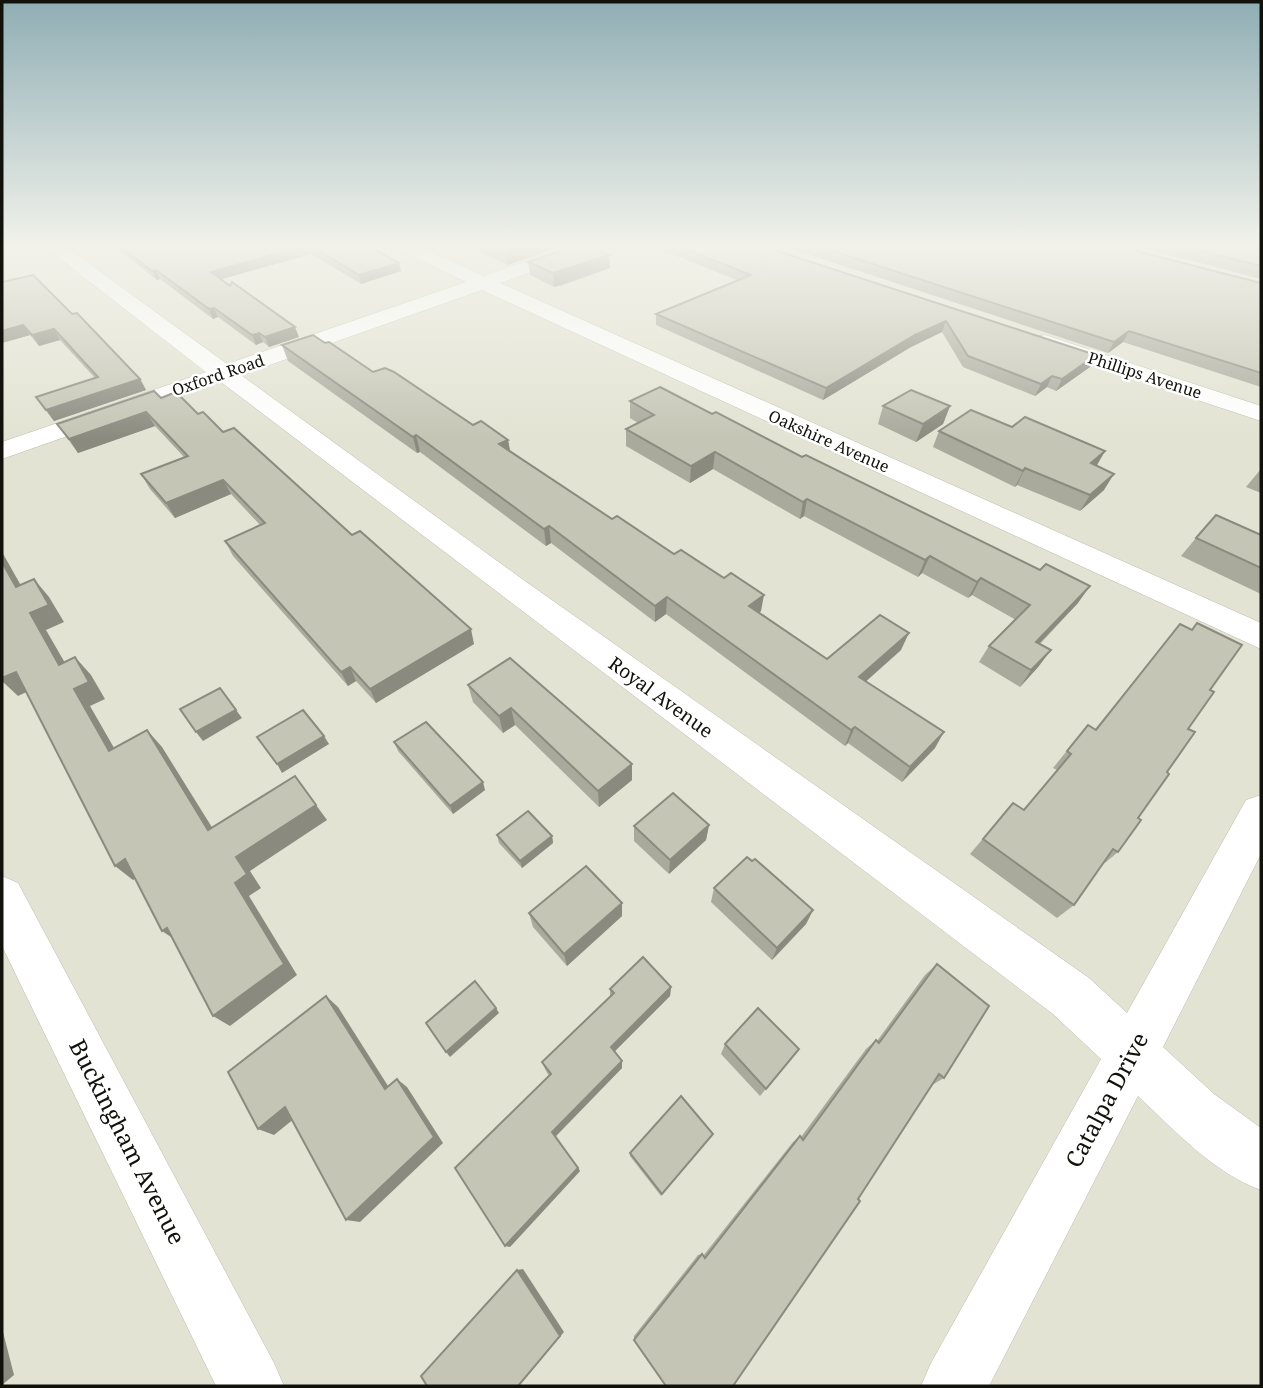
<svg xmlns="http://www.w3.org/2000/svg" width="1263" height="1388" font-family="'Noto Serif',serif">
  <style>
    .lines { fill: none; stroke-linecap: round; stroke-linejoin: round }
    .minor-casing { stroke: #bcbbab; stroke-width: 1 }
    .minor { fill: #fff; fill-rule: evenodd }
    .wall { fill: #a9a99c }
    .shaded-wall { fill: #8a8a7f }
    .building { fill: #c5c5b5; stroke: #8a8a7f; stroke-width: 2 }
    .labels { text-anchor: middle; stroke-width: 5; stroke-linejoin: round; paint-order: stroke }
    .far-street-label { font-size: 16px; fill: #12120c; stroke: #fff }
    .street-label { font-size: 19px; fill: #12120c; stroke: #fff }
    .near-street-label { font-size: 23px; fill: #12120c; stroke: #fff }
  </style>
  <rect width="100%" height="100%" fill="#e3e3d3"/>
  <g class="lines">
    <g class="minor-casing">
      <g id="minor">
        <path d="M41 244H62L227 364 466 282 389 244H413L484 276 575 244H602L599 248 500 283 1261 623V649L482 290 241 375 522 579 1089 978 1127 1013 1246 800 1261 795V854L1163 1047 1214 1094 1261 1128V1190C1214 1173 1174 1130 1138 1096L989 1386H921L931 1363 1101 1059 1053 1014 221 382 2 459V442L206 372Z"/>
        <path d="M1045 335 1261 406V421L1037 347 1034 342 1037 337Z"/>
        <path d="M2 876 18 883 274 1363 284 1386H216L2 946Z"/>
      </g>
    </g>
    <use href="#minor" class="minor"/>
  </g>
  <g class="wall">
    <path d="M111 244H365L399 263 401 271 361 284 311 254 221 279 299 337 269 347 263 342 256 345 218 317 213 319 160 279 157 280Z"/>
    <path d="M463 244H560V246L508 265Z"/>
    <path d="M646 244H756L1096 355 1090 367 1056 391 1047 387 1035 396 963 367 942 332 911 347 823 400 656 325V314L737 280Z"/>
    <path d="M777 244H1109L1261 283V387L1123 342 1108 353Z"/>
    <path d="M1128 244H1261V279Z"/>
    <path d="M609 255 610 268 561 286 554 287 530 275 528 262Z"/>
    <path d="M2 282 72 314 140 379 146 390 54 421 36 397 95 378 60 340 39 346 30 335 2 343Z"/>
    <path d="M325 343 373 372 473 425 508 440 510 451 612 519 761 611 759 613 827 659 901 650 866 681 935 748 902 782 848 743 845 746 666 614 655 622 551 543 546 546 420 452 417 453 288 361 282 345Z"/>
    <path d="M161 398 198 414 223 432 352 535 474 644 376 703 356 681 348 686 233 556 225 541 260 525 231 494 175 518 150 489 141 474 184 457 155 426 78 453 57 424Z"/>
    <path d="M630 401 1078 603 1040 644 1039 666 1020 687 979 662 989 646 1016 620 972 595 968 598 922 573 918 577 804 516 800 519 713 469 690 483 626 446V429L638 423 630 418Z"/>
    <path d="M883 406H950L943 424 916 442 878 424Z"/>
    <path d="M1012 427 1105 451 1096 466 1104 490 1080 511 1017 485 1015 487 933 447 939 431Z"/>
    <path d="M1261 469V493L1246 487Z"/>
    <path d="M1261 535V594L1181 556 1196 538Z"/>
    <path d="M1180 624 1210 690 1188 729 1167 772 1118 852 1100 867 1074 905 1057 918 970 854 1013 803 1024 810 1057 770 1053 768 1074 742 1095 729Z"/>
    <path d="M510 658 632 780 599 807 515 725 503 733 473 702 468 685Z"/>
    <path d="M394 742 485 790 453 814 398 751Z"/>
    <path d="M709 825 706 840 669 874 634 841V826Z"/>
    <path d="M497 835 552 836 553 843 522 868 499 843Z"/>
    <path d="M714 888 813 910 806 924 772 960 711 902Z"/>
    <path d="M622 903V916L567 966 533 927 529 913Z"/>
    <path d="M937 964 944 1078 932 1085 634 1340V1336L698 1255 702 1254 703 1256 793 1142 800 1136 801 1137 866 1049 876 1040 877 1041 925 975Z"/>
    <path d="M671 987 670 996 614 1052 622 1061V1068L556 1136 580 1171 510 1247 549 1076 545 1069 542 1062 610 996V989Z"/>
    <path d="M725 1044 799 1049 760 1096 721 1054Z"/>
    <path d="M713 1134 661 1196 630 1156V1153Z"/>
  </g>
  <g class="shaded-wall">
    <path d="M525 244H560V246L508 265 506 251Z"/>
    <path d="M309 245 311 254 215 281 211 272Z"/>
    <path d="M609 255 610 268 554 287 553 273Z"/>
    <path d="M399 263 401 271 361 284 359 275Z"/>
    <path d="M156 270 160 279 157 280 152 271Z"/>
    <path d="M214 308 218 317 213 319 209 309Z"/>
    <path d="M946 321 942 332 911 347 823 400 826 388 915 335Z"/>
    <path d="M23 325 30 335 2 343V331Z"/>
    <path d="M295 327 299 337 269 347 265 337Z"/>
    <path d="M54 329 60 340 39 346 32 335Z"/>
    <path d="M1129 331 1123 342 1108 353 1114 342Z"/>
    <path d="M259 333 263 342 256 345 252 335Z"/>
    <path d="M1096 355 1090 367 1056 391 1062 379Z"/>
    <path d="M1052 376 1047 387 1035 396 1041 384Z"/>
    <path d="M140 379 146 390 54 421 46 410Z"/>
    <path d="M950 406 943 424 916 442 923 424Z"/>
    <path d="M146 412 155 426 78 453 69 439Z"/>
    <path d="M416 435 420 452 417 453 413 437Z"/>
    <path d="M508 440 511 456 499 444Z"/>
    <path d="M1105 451 1096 467 1091 463Z"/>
    <path d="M715 452 713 469 690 483 691 466Z"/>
    <path d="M1025 468 1017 485 1015 487 1023 471Z"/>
    <path d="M1114 474 1104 490 1080 511 1090 495Z"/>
    <path d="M223 480 231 494 175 518 166 503Z"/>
    <path d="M807 499 804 516 800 519 803 502Z"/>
    <path d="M549 526 551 543 546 546 544 529Z"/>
    <path d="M2 552 32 605 16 587 2 562Z"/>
    <path d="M930 556 922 573 918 577 925 560Z"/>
    <path d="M981 578 972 595 968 598 977 582Z"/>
    <path d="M34 579 49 597 64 622 46 630 76 682 59 665 30 613Z"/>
    <path d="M1090 586 1078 603 1025 658 1036 642Z"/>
    <path d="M764 595 761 611 746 622 749 606Z"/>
    <path d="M667 597 666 614 655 622V606Z"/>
    <path d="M471 629 474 644 376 703 370 689Z"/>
    <path d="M909 633 901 650 853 693 859 677Z"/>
    <path d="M1051 650 1039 666 1020 687 1031 670Z"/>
    <path d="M75 657 91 675 105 699 90 706 125 767 109 751 74 689Z"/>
    <path d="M350 667 356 681 348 686 341 672Z"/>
    <path d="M16 672 33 689 18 696 2 681V678Z"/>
    <path d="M511 708 515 725 503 733 499 716Z"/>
    <path d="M236 710 242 718 203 741 196 732Z"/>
    <path d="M855 727 848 743 845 746 851 730Z"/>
    <path d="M147 730 162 747 223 845 208 830Z"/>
    <path d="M944 732 935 748 902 782 910 767Z"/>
    <path d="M324 736 329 744 282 773 277 764Z"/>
    <path d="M632 764V780L599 807 598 791Z"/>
    <path d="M483 782 485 790 453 814 450 806Z"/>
    <path d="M316 805 327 820 250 871 261 888 249 896 297 975 230 1026 213 1016 236 857Z"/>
    <path d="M709 825 706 840 669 874 670 860Z"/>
    <path d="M552 836 553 843 522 868 520 861Z"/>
    <path d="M125 859 143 874 133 880 115 866Z"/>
    <path d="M622 903V916L567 966 564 954Z"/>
    <path d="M813 910 806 924 772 960 777 948Z"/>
    <path d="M167 928 180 943 162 931Z"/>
    <path d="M671 987 670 996 611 1055V1047Z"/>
    <path d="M326 996 338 1007 395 1097 385 1089Z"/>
    <path d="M496 1008 499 1013 450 1057 446 1052Z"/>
    <path d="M622 1061V1068L555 1137 552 1132Z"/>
    <path d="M397 1079 407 1087 443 1143 360 1222 346 1220Z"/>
    <path d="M285 1107 300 1114 274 1135 258 1129Z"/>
    <path d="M578 1168 580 1171 510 1247 505 1246Z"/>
    <path d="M523 1269 564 1332 519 1386 517 1270Z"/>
    <path d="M2 1328 14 1375 2 1385Z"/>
  </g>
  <g class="building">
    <path d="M117 244H365L399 263 359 275 309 245 211 272 230 286 232 282 295 327 265 337 259 333 252 335 214 308 209 309 156 270 152 271Z"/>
    <path d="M492 244H525L506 251Z"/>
    <path d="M580 244H585L609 255 553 273 528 262Z"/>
    <path d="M672 244H756L1096 355 1062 379 1052 376 1041 384 968 356 946 321 915 335 826 388 656 314 751 275Z"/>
    <path d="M811 244H1109L1261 283V373L1129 331 1114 342Z"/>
    <path d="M1174 244H1261V266Z"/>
    <path d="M33 275 72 314 77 313 140 379 46 410 36 397 98 377 54 329 32 335 23 325 2 331V282Z"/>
    <path d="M313 335 325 343 329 342 373 372 385 368 394 372 473 425 481 421 508 440 499 444 612 519 617 516 674 554 681 550 724 578 731 573 764 595 749 606 827 659 880 615 909 633 859 677 944 732 910 767 855 727 851 730 667 597 655 606 549 526 544 529 416 435 413 437 282 345Z"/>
    <path d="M660 387 712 414 716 412 802 457 806 455 1040 570 1046 564 1090 586 1036 642 1051 650 1031 670 989 646 1030 605 981 578 977 582 930 556 925 560 807 499 803 502 715 452 691 466 626 429 654 415 630 401Z"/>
    <path d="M911 390 950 406 923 424 883 406Z"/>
    <path d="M154 391 161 398 176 392 198 414 203 412 223 432 234 428 352 535 360 531 471 629 370 689 350 667 341 672 225 541 265 523 223 480 166 503 141 474 188 456 146 412 69 439 57 424Z"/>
    <path d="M971 410 1012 427 1025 417 1105 451 1091 463 1114 474 1090 495 1025 468 1023 471 939 431Z"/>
    <path d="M1216 515 1261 535V568L1196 538Z"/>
    <path d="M2 562 16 587 34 579 49 605 30 613 59 665 75 657 89 682 74 689 109 751 147 730 208 830 295 776 316 805 236 857 247 874 235 883 284 964 213 1016 167 928 162 931 125 859 115 866 16 672 2 678Z"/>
    <path d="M1197 623 1242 645 1210 690 1214 692 1188 729 1195 732 1167 772 1169 774 1138 818 1141 820 1118 852 1113 849 1074 905 983 839 1013 803 1024 810 1071 754 1067 751 1088 725 1096 730 1180 624 1192 630Z"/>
    <path d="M510 658 632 764 598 791 511 708 499 716 468 685Z"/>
    <path d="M220 688 236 710 196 732 180 709Z"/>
    <path d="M303 710 324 736 277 764 257 737Z"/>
    <path d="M426 722 483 782 450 806 394 742Z"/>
    <path d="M673 793 709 825 670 860 634 826Z"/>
    <path d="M528 811 552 836 520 861 497 835Z"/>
    <path d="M747 857 752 861 755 859 813 910 777 948 714 888Z"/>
    <path d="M586 866 622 903 564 954 529 913Z"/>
    <path d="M643 957 671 987 611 1047 622 1061 552 1132 578 1168 505 1246 455 1168 551 1074 542 1062 614 993 610 989Z"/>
    <path d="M937 964 989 1006 944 1078 939 1074 858 1199 860 1201 733 1386H666L634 1340 702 1254 705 1258 800 1136 803 1140 876 1040 879 1043Z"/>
    <path d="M475 981 496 1008 446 1052 426 1023Z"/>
    <path d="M326 996 385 1089 397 1079 434 1137 346 1220 285 1107 258 1129 228 1072Z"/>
    <path d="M758 1008 799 1049 766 1089 725 1044Z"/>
    <path d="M681 1096 713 1134 662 1194 630 1153Z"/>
    <path d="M517 1270 560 1336 518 1386H427L421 1376Z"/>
  </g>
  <linearGradient id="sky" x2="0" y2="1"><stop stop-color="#8faeb4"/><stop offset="0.56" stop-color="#f2f2eb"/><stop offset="1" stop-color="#f2f2eb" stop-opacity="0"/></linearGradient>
  <rect width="1263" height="439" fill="url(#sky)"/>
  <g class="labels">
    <g class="far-street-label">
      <text transform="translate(218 375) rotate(-19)" y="6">Oxford Road</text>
      <text transform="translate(1145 375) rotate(18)" y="6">Phillips Avenue</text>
      <text transform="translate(829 441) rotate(24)" y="6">Oakshire Avenue</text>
    </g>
    <g class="street-label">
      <text transform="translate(661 697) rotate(36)" y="7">Royal Avenue</text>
    </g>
    <g class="near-street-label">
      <text transform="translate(1107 1100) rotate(-62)" y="8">Catalpa Drive</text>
      <text transform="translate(127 1142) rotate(63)" y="8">Buckingham Avenue</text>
    </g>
  </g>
  <rect width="1263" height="1388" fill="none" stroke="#12120c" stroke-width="7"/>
</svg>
